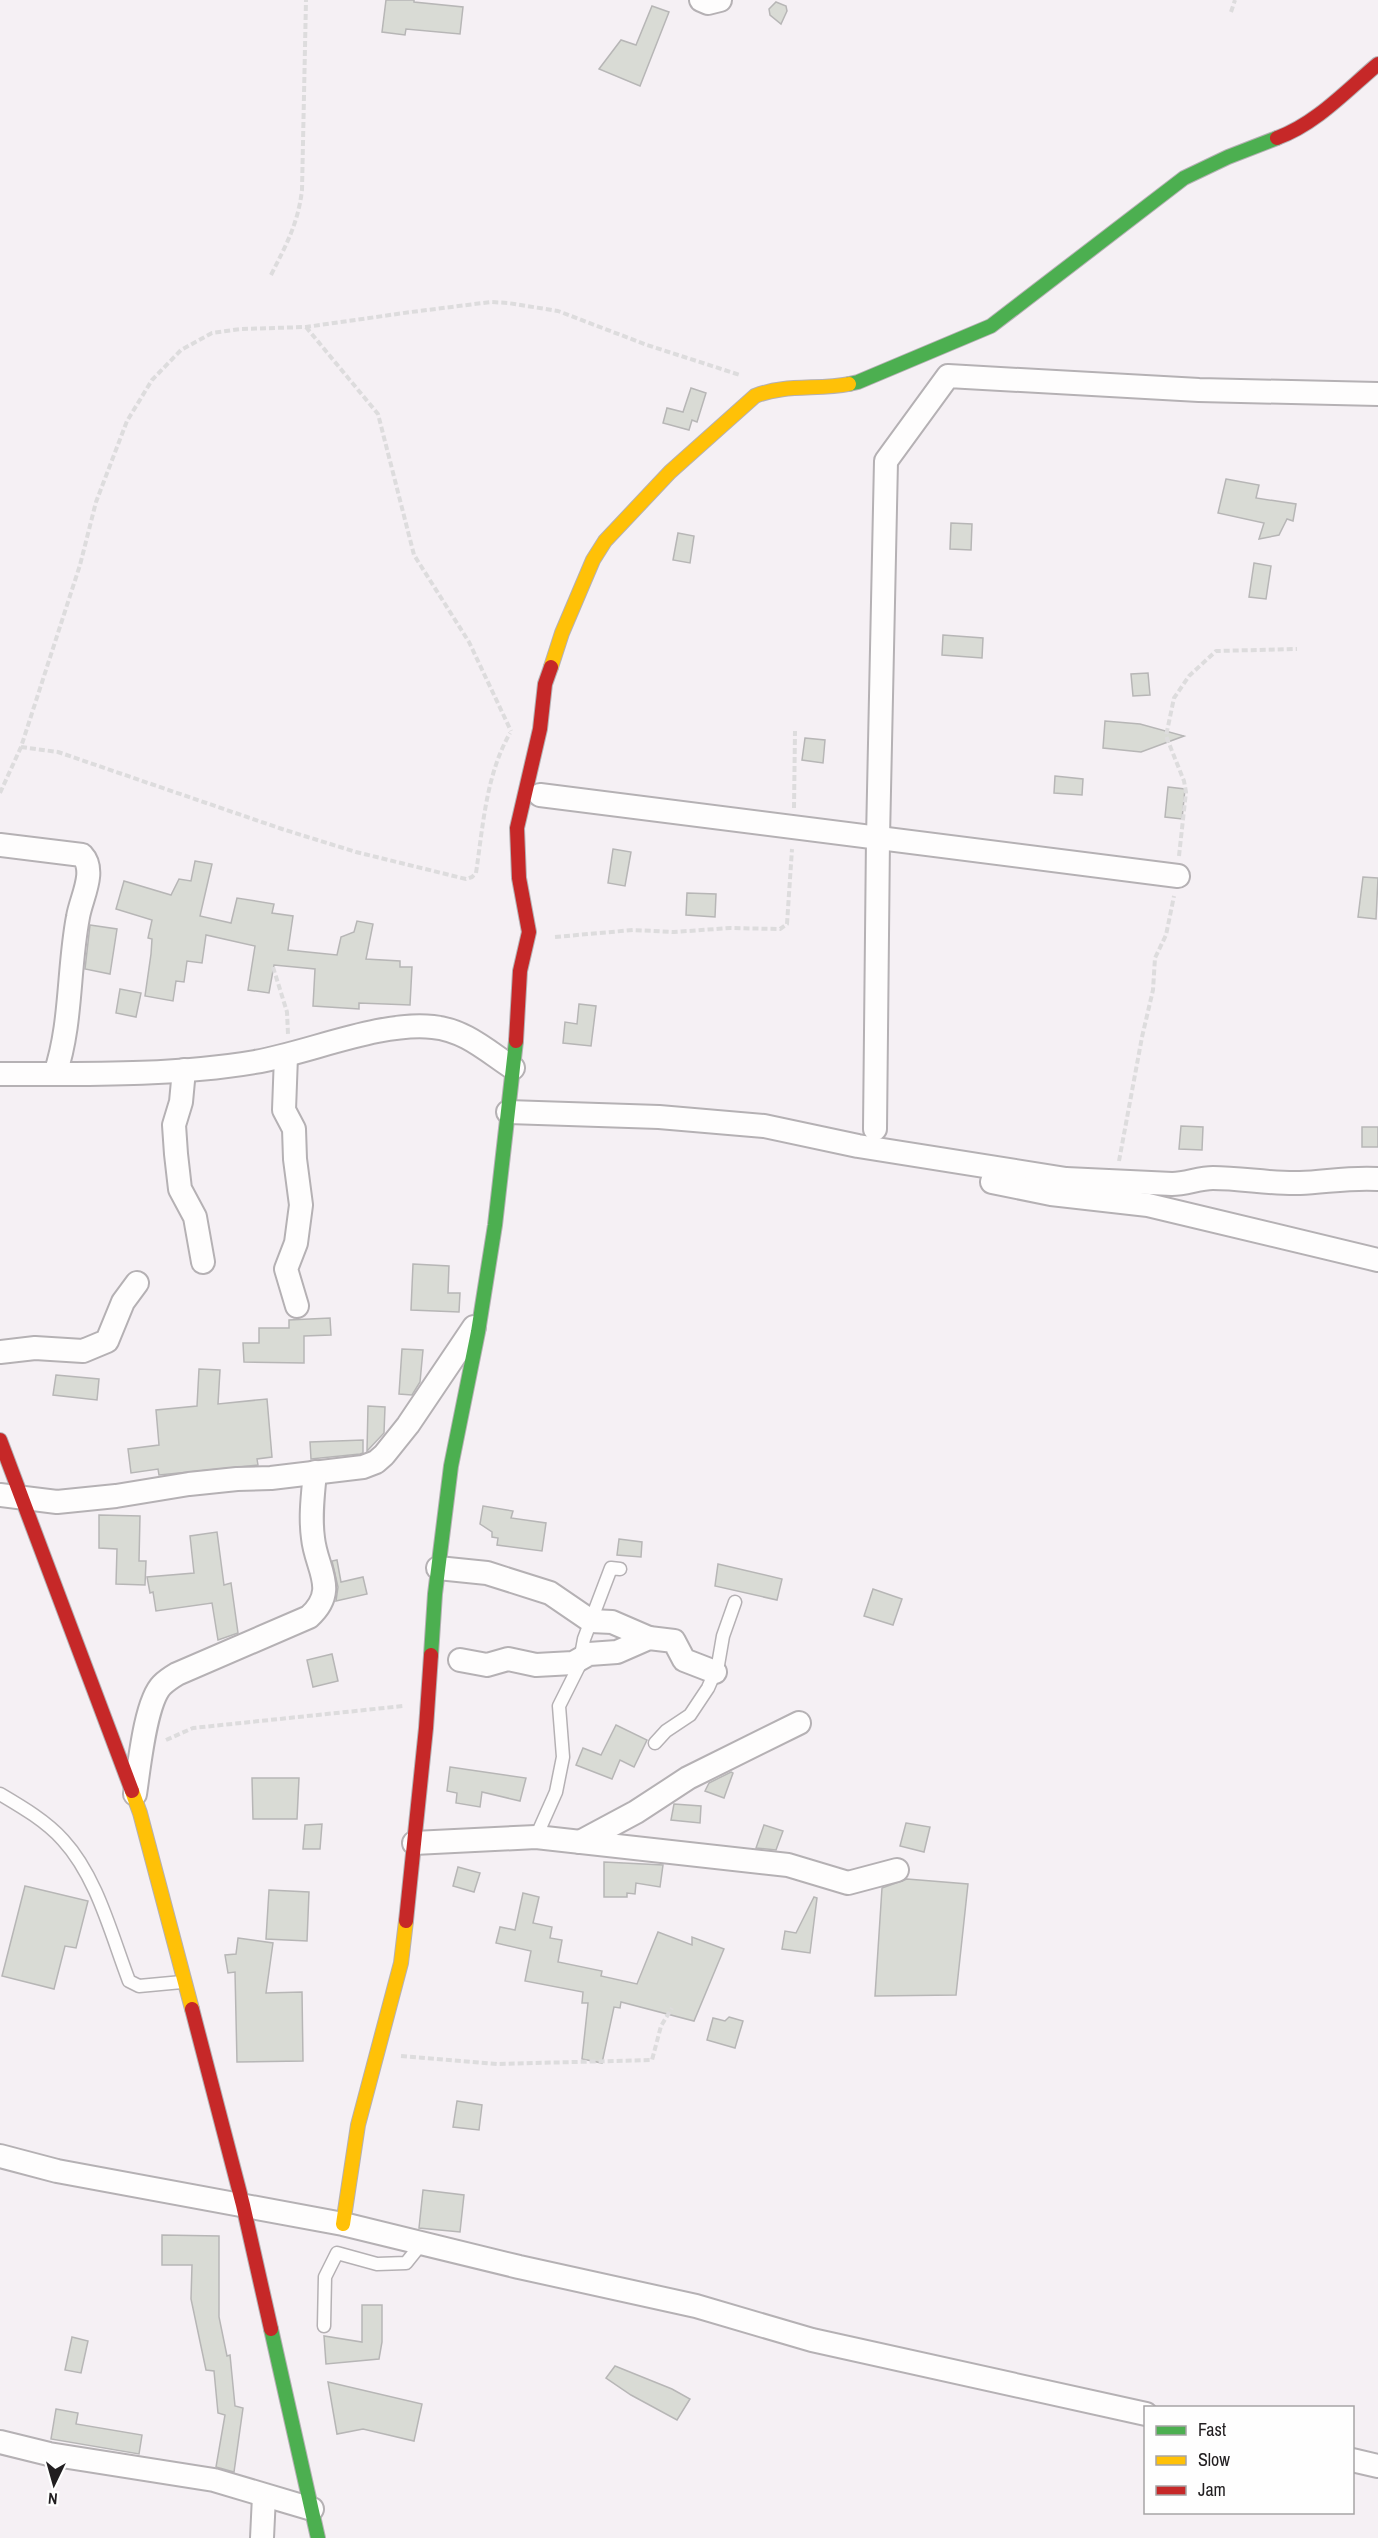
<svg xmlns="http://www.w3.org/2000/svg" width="1378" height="2538" font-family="'Archivo Narrow',sans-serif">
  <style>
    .building { fill: #d9dbd5; stroke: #b7b6b6; stroke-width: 1.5 }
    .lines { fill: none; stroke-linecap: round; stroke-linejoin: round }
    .lane-casing { stroke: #b5b1b4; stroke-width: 15 }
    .street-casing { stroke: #b5b1b4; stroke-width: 26 }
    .fast-casing { stroke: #b5b1b4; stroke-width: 16 }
    .slow-casing { stroke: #b5b1b4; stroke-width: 16 }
    .jam-casing { stroke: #b5b1b4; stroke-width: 16 }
    .path { stroke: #dddcdd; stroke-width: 4; stroke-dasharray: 6 3; stroke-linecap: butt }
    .lane { stroke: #fefdfd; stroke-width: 12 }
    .street { stroke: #fefdfd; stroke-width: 22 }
    .fast { stroke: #4caf50; stroke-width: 14 }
    .slow { stroke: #ffc107; stroke-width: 14 }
    .jam { stroke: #c62828; stroke-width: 14 }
  </style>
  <rect width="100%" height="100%" fill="#f5f0f4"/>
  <g class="building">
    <path d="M386 0H414V2L463 7 460 34 406 29 405 35 382 32Z"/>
    <path d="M776 2 786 6 787 11 781 24 770 15 769 9Z"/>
    <path d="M652 6 669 12 640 86 599 69 621 40 636 45Z"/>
    <path d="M691 388 706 393 697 422 692 420 689 430 663 423 667 408 683 412Z"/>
    <path d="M1226 479 1259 485 1256 498 1296 504 1293 521 1287 519 1279 535 1259 539 1264 523 1218 513Z"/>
    <path d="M951 523 972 524 971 550 950 549Z"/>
    <path d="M678 533 694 536 690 563 673 560Z"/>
    <path d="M1254 563 1271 566 1266 599 1249 597Z"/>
    <path d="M943 635 983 638 982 658 942 655Z"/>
    <path d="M1148 673 1150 695 1133 696 1131 674Z"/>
    <path d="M1105 721 1140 724 1184 736 1141 752 1103 748Z"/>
    <path d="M805 738 825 740 823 763 802 760Z"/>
    <path d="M1055 776 1083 779 1082 795 1054 793Z"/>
    <path d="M1168 787 1185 789 1182 819 1165 817Z"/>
    <path d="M613 849 631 852 625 886 608 883Z"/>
    <path d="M195 861 212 864 200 916 231 923 237 898 274 904 272 913 293 916 288 950 337 955 341 937 354 932 357 921 373 924 366 959 400 961V967H412L410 1005 359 1003V1009L313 1006 315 969 274 965 269 993 248 990 255 946 206 935 202 963 187 961 184 982 176 981 173 1001 145 996 151 954 152 939 148 938 152 920 116 909 124 881 171 895 179 879 191 881Z"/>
    <path d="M1363 877 1378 878 1376 919 1358 917Z"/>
    <path d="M687 893 716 894 715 917 686 915Z"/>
    <path d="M90 925 117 929 110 974 85 969Z"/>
    <path d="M120 989 141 993 136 1017 116 1013Z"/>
    <path d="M579 1004 596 1006 591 1046 563 1043 565 1022 577 1024Z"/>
    <path d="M1181 1126 1203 1127 1202 1150 1179 1149Z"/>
    <rect x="1362" y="1127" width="16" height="20"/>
    <path d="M413 1264 449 1266 448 1293H460L459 1312 411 1310Z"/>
    <path d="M330 1318 331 1335 304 1336V1363L244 1362 243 1343H259V1328H289V1320Z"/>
    <path d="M402 1349 423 1350 420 1382 412 1395 399 1394Z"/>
    <path d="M199 1369 220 1370 218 1404 267 1399 272 1457 257 1459 258 1465 159 1475 158 1469 131 1473 128 1449 159 1445 156 1410 197 1406Z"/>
    <path d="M56 1375 99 1379 97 1400 53 1395Z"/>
    <path d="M368 1406 385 1407 384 1433 367 1451Z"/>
    <path d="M363 1440V1453L360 1454 311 1459 310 1442Z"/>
    <path d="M483 1506 513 1511 511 1518 546 1523 542 1551 497 1545 498 1538 492 1537V1532L480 1524Z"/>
    <path d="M99 1515 140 1516 139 1561H146L145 1585 116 1584 117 1549 99 1548Z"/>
    <path d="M217 1532 224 1585 231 1583 238 1633 218 1640 212 1603 156 1611 153 1592 150 1593 147 1577 194 1573 190 1536Z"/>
    <path d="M619 1539 642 1542 641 1557 617 1555Z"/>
    <path d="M337 1560 341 1582 363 1577 367 1594 336 1601 338 1587 332 1561Z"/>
    <path d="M718 1564 782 1579 777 1600 715 1586Z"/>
    <path d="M873 1589 902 1599 893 1625 864 1616Z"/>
    <path d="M332 1654 338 1681 313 1687 307 1660Z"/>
    <path d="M616 1725 647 1740 634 1767 620 1760 612 1779 576 1765 583 1748 601 1755Z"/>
    <path d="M450 1767 526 1778 520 1801 482 1792 480 1807 456 1803 457 1793 447 1791Z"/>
    <path d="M731 1772 733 1773 724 1798 705 1791 709 1783Z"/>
    <path d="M252 1778H299L297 1819H253Z"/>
    <path d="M674 1804 701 1806 700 1823 671 1820Z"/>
    <path d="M906 1823 930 1827 924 1852 900 1846Z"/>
    <path d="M322 1824 320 1849H303L305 1825Z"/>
    <path d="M764 1825 783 1831 776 1850 756 1848Z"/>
    <path d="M604 1862 663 1865 660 1887 636 1883 635 1894 627 1893V1897H604Z"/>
    <path d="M458 1867 480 1873 474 1892 453 1886Z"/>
    <path d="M907 1879 968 1884 956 1995 875 1996 882 1888Z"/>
    <path d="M25 1886 88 1901 76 1948 65 1946 54 1989 2 1976Z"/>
    <path d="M269 1890 309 1892 307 1941 266 1939Z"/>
    <path d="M523 1893 539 1897 533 1923 552 1927 550 1938 562 1940 558 1962 602 1971 601 1976 637 1984 658 1932 692 1945V1937L724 1949 694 2021 621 2002 620 2008 614 2007 602 2063 582 2059 588 2003H582L583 1992 525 1981 531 1951 496 1943 500 1927 515 1930Z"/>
    <path d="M814 1897 817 1898 810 1953 782 1949 785 1931 796 1933Z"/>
    <path d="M238 1938 273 1943 266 1993 302 1992 303 2061 237 2062 235 1972 228 1973 225 1955 236 1954Z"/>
    <path d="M729 2017 743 2021 735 2048 707 2040 713 2018 725 2021Z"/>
    <path d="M457 2101 482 2105 479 2130 453 2127Z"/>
    <path d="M423 2190 464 2195 460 2232 419 2228Z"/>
    <path d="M162 2235 219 2236V2317L227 2356 230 2355 235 2406 243 2408 234 2472 216 2467 225 2415 218 2413 214 2371 206 2370 191 2299 192 2265H162Z"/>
    <path d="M362 2305H382V2342L379 2359 326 2364 324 2336 362 2342Z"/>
    <path d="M72 2337 88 2341 81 2373 65 2370Z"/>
    <path d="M615 2366 672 2389 690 2399 677 2420 631 2395 606 2378Z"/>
    <path d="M328 2382 422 2404 414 2441 363 2429 337 2434Z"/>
    <path d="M56 2409 78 2413 76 2424 142 2435 139 2454 51 2439Z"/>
  </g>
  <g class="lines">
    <g class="lane-casing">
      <g id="lane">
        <path d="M655 1743 666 1731 690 1715 708 1688 718 1665 723 1636 735 1602"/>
        <path d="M0 1794C22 1807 46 1821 63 1840 97 1877 111 1934 129 1981L139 1986 182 1982"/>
        <path d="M536 1837 556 1792 563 1757 559 1706 579 1666 584 1639 611 1568 620 1569"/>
        <path d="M324 2326 325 2277 337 2253 377 2264 406 2263 422 2243"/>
      </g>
    </g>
    <g class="street-casing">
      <g id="street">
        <path d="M701 0 708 3 720 0"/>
        <path d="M540 795 1178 876"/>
        <path d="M0 845 82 855C97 871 81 898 78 917 68 969 72 1024 55 1074"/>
        <path d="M286 1056 284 1110 294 1129 295 1159 301 1205 296 1243 286 1269 297 1306"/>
        <path d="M184 1070 181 1102 174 1125 176 1154 180 1189 195 1217 203 1262"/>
        <path d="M0 1074C85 1074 171 1076 255 1062 308 1053 381 1021 433 1027 465 1030 487 1051 513 1068"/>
        <path d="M508 1112 659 1117 764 1126 858 1146 1066 1179 1172 1184C1186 1184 1199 1178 1213 1178 1242 1178 1270 1184 1300 1183 1326 1182 1351 1177 1378 1179"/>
        <path d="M875 1129 878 838 886 461 948 376 1199 390 1378 394"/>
        <path d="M992 1182 1051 1194 1148 1205 1378 1260"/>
        <path d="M0 1352 35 1348 83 1351 107 1341 123 1302 137 1283"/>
        <path d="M0 1495 57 1502 116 1496 189 1484 237 1479 271 1478 363 1467 376 1462 384 1455 408 1425 474 1327"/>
        <path d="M438 1568 487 1573 550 1593 591 1621 612 1622 649 1638"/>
        <path d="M460 1660 487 1665 508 1659 536 1665 573 1663 589 1654 617 1652 649 1638 674 1641 684 1660 715 1672"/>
        <path d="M135 1794C139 1769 145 1702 162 1685 166 1681 172 1677 177 1674L309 1617C339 1590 316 1569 313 1538 310 1516 313 1494 315 1472"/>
        <path d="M580 1842 636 1812 688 1778 799 1723"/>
        <path d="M414 1843 536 1837 788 1865 848 1883 897 1870"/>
        <path d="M0 2156 57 2171 343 2224 519 2267 696 2306 812 2340 1146 2414"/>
        <path d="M0 2442 49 2454 214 2480 312 2509"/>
        <path d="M1352 2460 1378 2466"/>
        <path d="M262 2538 264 2496"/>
      </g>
    </g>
    <g class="fast-casing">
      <g id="fast">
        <path d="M849 384 858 382 991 326 1184 178 1228 157 1277 138"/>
        <path d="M431 1655 435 1594 451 1466 478 1332 495 1225 516 1041"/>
        <path d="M271 2329 318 2538"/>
      </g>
    </g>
    <g class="slow-casing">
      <g id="slow">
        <path d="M551 667 562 633 593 560 605 541 670 472 755 396C784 384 818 390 849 384"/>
        <path d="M132 1791 140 1813 192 2009"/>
        <path d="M343 2224 358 2125 401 1963 406 1921"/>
      </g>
    </g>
    <g class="jam-casing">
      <g id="jam">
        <path d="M1277 138C1316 124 1347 90 1378 64"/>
        <path d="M516 1041 520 971 529 932 519 878 517 828 540 729 545 684 551 667"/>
        <path d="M0 1440 132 1791"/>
        <path d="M406 1921 426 1728 431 1655"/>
        <path d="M192 2009 243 2205 271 2329"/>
      </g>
    </g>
    <g class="path">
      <path d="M1231 12 1235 0"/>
      <path d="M271 275C286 245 298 224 302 190L306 0"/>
      <path d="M306 327 378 414 414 555 469 642 511 731"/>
      <path d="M21 747 58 752 282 829 356 852 466 879 472 877 476 873C483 826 486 775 510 733"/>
      <path d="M0 793 21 747 80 565 96 502 127 421 152 380 181 350 212 333 241 329 306 327 411 312 491 302 508 303 558 311 647 345 740 375"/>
      <path d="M794 808 795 731"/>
      <path d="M1179 856 1186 792 1184 781 1166 736 1174 698 1189 676 1216 651 1297 649"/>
      <path d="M555 937 633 930 674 932 730 928 780 929 787 924 792 849"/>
      <path d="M273 967 287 1012 288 1034"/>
      <path d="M1119 1161 1142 1037 1153 990 1155 958 1166 935 1174 896"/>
      <path d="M166 1740 193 1728 403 1706"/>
      <path d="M401 2056 497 2064 652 2060 661 2026 672 2008"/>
    </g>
    <use href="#lane" class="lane"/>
    <use href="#street" class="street"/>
    <use href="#fast" class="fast"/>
    <use href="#slow" class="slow"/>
    <use href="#jam" class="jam"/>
  </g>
  <rect x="1144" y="2406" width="210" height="108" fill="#fefefe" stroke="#a6a4a5" stroke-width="1.5"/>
  <rect x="1156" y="2426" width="30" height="9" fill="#4caf50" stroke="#a6a4a5" stroke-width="1.5"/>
  <text x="1198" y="2436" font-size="18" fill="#211e20">Fast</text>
  <rect x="1156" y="2456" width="30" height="9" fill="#ffc107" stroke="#a6a4a5" stroke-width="1.5"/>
  <text x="1198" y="2466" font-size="18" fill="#211e20">Slow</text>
  <rect x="1156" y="2486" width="30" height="9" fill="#c62828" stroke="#a6a4a5" stroke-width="1.5"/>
  <text x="1198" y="2496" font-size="18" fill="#211e20">Jam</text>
  <g transform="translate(54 2484) rotate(185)" stroke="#fefefe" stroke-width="4.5" paint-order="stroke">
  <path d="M0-4.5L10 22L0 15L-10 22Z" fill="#211e20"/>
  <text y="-9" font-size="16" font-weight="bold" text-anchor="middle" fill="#211e20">N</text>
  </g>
</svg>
